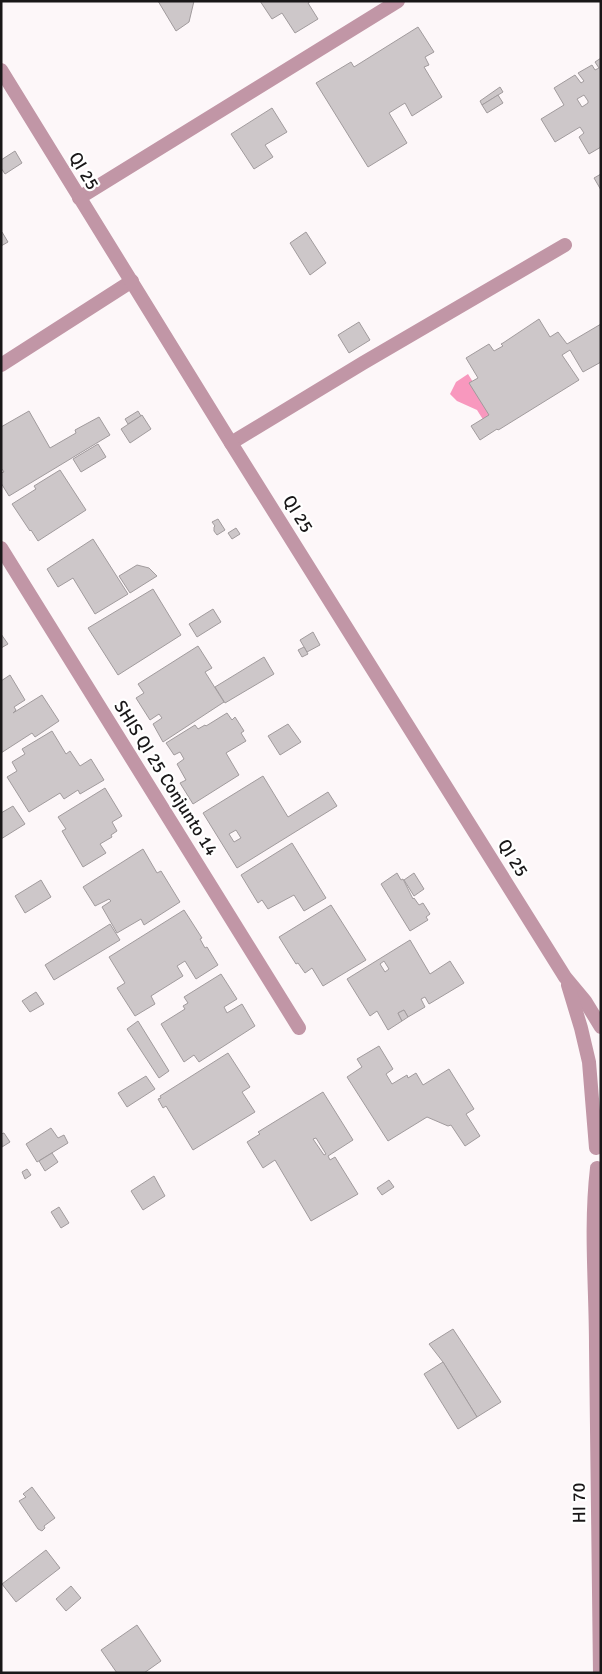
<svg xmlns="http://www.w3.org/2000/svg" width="602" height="1674" font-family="Signika,sans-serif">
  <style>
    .water { fill: #f898be }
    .building { fill: #cdc7c9; stroke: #a19b9d; fill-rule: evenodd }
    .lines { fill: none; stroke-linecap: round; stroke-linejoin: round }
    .minor { stroke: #c196a6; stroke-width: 14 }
    .tertiary { stroke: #c196a6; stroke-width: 14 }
    .labels { text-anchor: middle; stroke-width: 4.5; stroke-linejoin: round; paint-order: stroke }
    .street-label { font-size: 18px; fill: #191718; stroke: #fff }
  </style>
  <rect width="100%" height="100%" fill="#fdf7f9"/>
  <path class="water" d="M468 374 499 424 489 429 477 410 457 401 450 394 456 382Z"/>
  <g class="building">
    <path d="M158 1H194L189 22 176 31Z"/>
    <path d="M260 1H311L308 3 318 19 295 33 282 13 272 19Z"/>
    <path d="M418 27 434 52 425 57 429 65 424 67 442 97 412 116 405 103 389 113 407 143 368 167 316 83 351 62 354 67Z"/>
    <path d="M601 58V147L589 154 579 137 584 133 580 127 555 142 541 119 564 105 554 88 575 75 581 83 584 81 578 73 592 65 595 70 599 68 595 62ZM584 95 588 101V103L582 107 577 99Z"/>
    <path d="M500 87 503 92 482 105 480 101Z"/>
    <path d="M498 95 503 103 487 113 482 105Z"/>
    <path d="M272 108 287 132 265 145 273 157 254 169 231 134Z"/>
    <path d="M15 151 22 163 5 174 1 168V160Z"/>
    <path d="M601 174V190L594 178Z"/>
    <path d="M2 232 8 242 1 246V233Z"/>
    <path d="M306 232 326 263 310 275 290 243Z"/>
    <path d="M539 319 550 337 558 332 567 344 601 324V362L583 372 570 350 562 355 579 380 500 429 498 430 497 429 480 440 471 426 489 415 469 383 478 378 466 358 489 344 494 351 503 346 501 344 503 343Z"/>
    <path d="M359 322 370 340 349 353 338 335Z"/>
    <path d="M29 411 50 448 76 433 75 430 99 417 110 435 9 496 1 483V473L4 472 2 469 1 470V427Z"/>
    <path d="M138 411 141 416 128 424 125 419Z"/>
    <path d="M142 415 151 429 130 443 121 429Z"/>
    <path d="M98 444 106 457 81 472 73 459Z"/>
    <path d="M60 470 86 510 38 541 31 530 30 531 12 504 36 489 34 486Z"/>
    <path d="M218 519 225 530 217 535 214 531V527L215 526 212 522Z"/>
    <path d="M236 528 240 534 232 539 228 533Z"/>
    <path d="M93 539 128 594 95 614 73 578 58 587 47 569Z"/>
    <path d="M137 565 149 568 157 576 130 593 119 576Z"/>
    <path d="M153 589 181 635 118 675 88 628Z"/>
    <path d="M213 609 221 622 197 637 189 624Z"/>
    <path d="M313 632 320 645 307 652 300 640Z"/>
    <path d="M1 634 8 644 1 648Z"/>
    <path d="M198 646 212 668 205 672 224 702 163 742 153 724 162 718 159 714 150 720 136 698 144 693 138 684Z"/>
    <path d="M304 647 308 654 302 657 298 650Z"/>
    <path d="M264 657 274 674 225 703 215 687Z"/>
    <path d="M10 675 25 700 14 707 16 710 13 713 42 695 59 721 35 737 32 733 1 753V681Z"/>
    <path d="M227 713 232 720 235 717 244 731 241 733 246 741 226 753 239 775 193 804 180 783 186 780 177 764 184 759 180 752 174 755 166 743 195 725 198 729 205 725 206 726Z"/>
    <path d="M288 724 301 742 280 755 268 736Z"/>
    <path d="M52 731 66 754 70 751 80 766 91 759 104 780 80 794 78 790 64 799 60 793 29 812 7 777 17 771 12 762 25 754 22 749Z"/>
    <path d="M263 776 288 817 328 792 337 806 237 868 203 813ZM236 830 241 838 234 842 229 834Z"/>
    <path d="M105 788 122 816 112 822 117 831 111 835 112 837 100 844 106 853 83 867 62 831 66 829 58 817Z"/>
    <path d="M13 806 25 824 1 839V813Z"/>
    <path d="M292 843 326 898 304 911 294 895 268 909 262 900 258 903 241 875Z"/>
    <path d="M143 849 157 873 161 871 180 902 144 925 141 919 117 933 102 907 111 901 109 899 95 906 83 887Z"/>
    <path d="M397 873 401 880 403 879 413 899 414 898 419 905 423 903 430 914 426 917 428 920 410 931 381 884Z"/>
    <path d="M414 873 424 889 414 896 404 880Z"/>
    <path d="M41 880 51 897 25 913 15 896Z"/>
    <path d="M331 905 366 960 323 986 312 968 305 973 298 963 296 964 279 937Z"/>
    <path d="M184 910 202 938 200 939 205 948 207 947 218 965 196 979 185 961 177 966 183 976 151 996 155 1004 135 1016 117 988 125 983 109 957Z"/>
    <path d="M110 924 120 940 54 980 45 965Z"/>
    <path d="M410 940 430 974 450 961 464 983 429 1004 425 997 421 999 425 1007 408 1017 404 1010 398 1013 402 1021 388 1030 377 1011 370 1016 347 979ZM384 961 389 969 385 972 380 964Z"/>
    <path d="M221 974 237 999 224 1007 227 1013 242 1004 255 1026 199 1062 194 1055 184 1062 161 1024 185 1009 183 1006 188 1003 184 997Z"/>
    <path d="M36 992 44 1004 30 1012 22 1001Z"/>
    <path d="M404 1010 408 1017 402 1021 398 1013Z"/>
    <path d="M138 1021 169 1071 159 1078 127 1029Z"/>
    <path d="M379 1046 393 1069 386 1074 392 1084 407 1075 408 1078 416 1073 423 1085 449 1069 474 1109 466 1114 480 1136 465 1146 451 1125 448 1126 427 1117 388 1141 347 1077 362 1067 357 1059Z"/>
    <path d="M228 1053 250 1087 242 1092 255 1112 193 1150 166 1106 163 1108 158 1099 161 1098 160 1096Z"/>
    <path d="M146 1076 155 1089 127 1107 118 1093Z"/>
    <path d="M323 1092 353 1140 328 1156 330 1160 335 1157 358 1194 311 1221 275 1160 263 1168 247 1142 260 1134 258 1132ZM316 1138 326 1154 324 1155 313 1139Z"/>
    <path d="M51 1128 58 1138 64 1135 68 1143 37 1162 26 1144Z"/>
    <path d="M4 1133 10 1142 2 1147 1 1134Z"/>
    <path d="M52 1153 58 1162 45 1171 39 1161Z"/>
    <path d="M27 1169 31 1175 25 1179 22 1172Z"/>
    <path d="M154 1176 165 1196 143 1210 131 1191Z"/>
    <path d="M389 1180 394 1187 382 1195 377 1188Z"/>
    <path d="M59 1207 69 1223 61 1228 51 1212Z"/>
    <path d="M453 1329 501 1402 477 1417 443 1362 429 1344Z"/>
    <path d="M443 1362 477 1417 458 1429 424 1374Z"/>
    <path d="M32 1487 55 1518 44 1526 45 1528 42 1531 38 1529 19 1501 26 1497 23 1494Z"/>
    <path d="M46 1550 60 1568 16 1602 2 1584Z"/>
    <path d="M71 1586 81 1598 66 1611 56 1599Z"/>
    <path d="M137 1625 161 1661 144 1673H117L101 1650Z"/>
  </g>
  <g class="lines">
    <g class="minor">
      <path d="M79 198 398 1"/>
      <path d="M1 365 132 281"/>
      <path d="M231 443 363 363 565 245"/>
      <path d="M1 548 299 1028"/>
    </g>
    <g class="tertiary">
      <path d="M1 70 231 443 565 977 585 1001 601 1027"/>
      <path d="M568 985 581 1028 589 1062 596 1148"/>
      <path d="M597 1168C590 1228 596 1287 596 1346 597 1455 598 1564 600 1673"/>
    </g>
  </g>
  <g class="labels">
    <g class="street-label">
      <text transform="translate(84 171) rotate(59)" y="6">QI 25</text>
      <text transform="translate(298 514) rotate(58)" y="6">QI 25</text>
      <text transform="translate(166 778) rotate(58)" y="6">SHIS QI 25 Conjunto 14</text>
      <text transform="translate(513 858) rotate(58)" y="6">QI 25</text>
      <text transform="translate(579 1503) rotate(-91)" y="6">HI 70</text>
    </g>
  </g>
  <rect width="602" height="1674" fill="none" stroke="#191718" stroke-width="5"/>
</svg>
